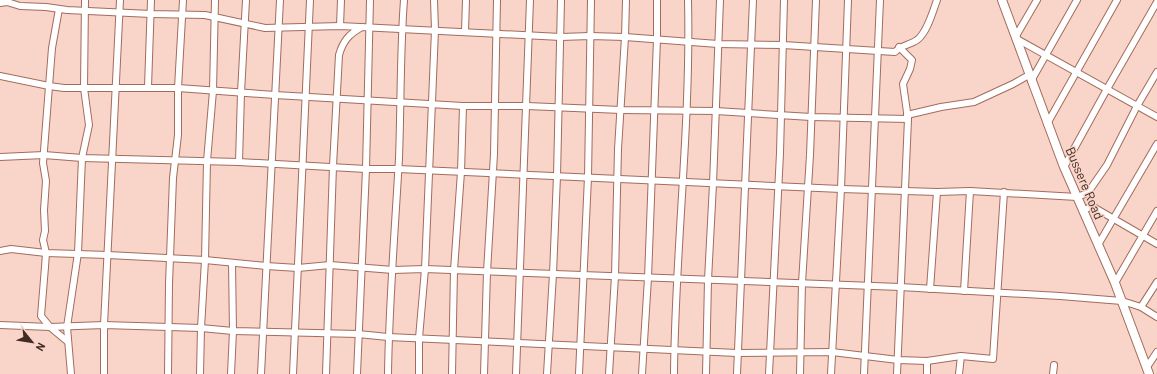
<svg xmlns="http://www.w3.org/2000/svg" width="1157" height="374" font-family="Barlow,sans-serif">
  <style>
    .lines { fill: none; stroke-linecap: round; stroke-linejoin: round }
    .minor-casing { stroke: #a26c5b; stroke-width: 8 }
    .major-casing { stroke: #a26c5b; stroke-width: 10 }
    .minor { stroke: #fff; stroke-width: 6 }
    .major { stroke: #fff; stroke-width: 8 }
    .labels { text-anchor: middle; stroke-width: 3; stroke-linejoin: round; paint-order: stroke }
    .street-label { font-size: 13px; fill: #422b24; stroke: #f9d5c9 }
  </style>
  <rect width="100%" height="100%" fill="#f9d5c9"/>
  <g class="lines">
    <g class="minor-casing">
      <g id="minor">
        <path d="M0 3 7 2 20 6 46 7 67 10 151 14 205 15 265 28 340 26 561 37 590 36 625 37 718 44 783 45 895 52C901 45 910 45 917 40 927 33 933 11 937 0"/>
        <path d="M59 9 52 48 43 163 46 181 44 210 45 231 43 240 46 253 45 267 41 316 50 327 68 342"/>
        <path d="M340 26 341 0"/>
        <path d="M465 31 466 0"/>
        <path d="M1016 36 1037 0"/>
        <path d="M1017 39 1157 117"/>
        <path d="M0 76 49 86 64 88H178L275 95 463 106H527L621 110 716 111 811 117 908 119"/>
        <path d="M1031 81 1077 0"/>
        <path d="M148 87 151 0"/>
        <path d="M907 115 941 107 974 102 1013 84 1029 75"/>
        <path d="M1047 124 1117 0"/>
        <path d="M0 157 44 155 82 158 239 162 366 169H398L841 189 937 192 970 191 1077 197 1085 194 1089 191 1107 165 1137 106 1157 72"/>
        <path d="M239 162 241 93 246 0"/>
        <path d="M1064 167 1107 89 1157 2"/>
        <path d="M1083 211 1090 207 1095 208 1157 244"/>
        <path d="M1098 245 1157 144"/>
        <path d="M0 251 11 249 46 253 108 255 205 260 266 266 298 268 330 265 393 270 425 269 900 287 1060 296 1122 301 1141 307 1157 282"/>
        <path d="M1115 283 1157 211"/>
        <path d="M930 289 937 192"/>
        <path d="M964 291 970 191"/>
        <path d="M1141 307 1157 317"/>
        <path d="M0 325 50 327 104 325 201 328 233 331 358 334 388 337 737 353 832 352 898 360 927 361 961 356 993 359 1004 192"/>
        <path d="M1147 367 1157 352"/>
        <path d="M71 374 67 327 78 253 82 158 89 125 84 88 85 0"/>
        <path d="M104 374V325L120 0"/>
        <path d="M168 374 169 284 173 178 178 135V88L183 0"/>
        <path d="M200 374 201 328 205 260 207 161 213 91 215 0"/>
        <path d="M231 374 233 331 232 263"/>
        <path d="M261 374 280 0"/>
        <path d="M293 374 310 0"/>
        <path d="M326 374 333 166 339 55C343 41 349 34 362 27"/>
        <path d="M357 374 366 169 370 0"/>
        <path d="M388 374C389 302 395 230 399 158 401 105 400 53 404 0"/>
        <path d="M419 374V338L425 269 435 30 434 0"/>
        <path d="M452 374 454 270 461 172 463 106"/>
        <path d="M484 374 487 272 494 154 497 0"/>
        <path d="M516 374 530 0"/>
        <path d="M547 374 553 274 557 176 561 0"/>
        <path d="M579 374 588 177 591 0"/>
        <path d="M609 374 615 276 618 149 625 37 626 0"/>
        <path d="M642 374 648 278 657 39V0"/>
        <path d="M674 374C675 249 691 125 688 0"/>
        <path d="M706 374 708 280 713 184 720 0"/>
        <path d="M737 374 753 0"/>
        <path d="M769 374 780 153 784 0"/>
        <path d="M800 374 802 283 810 155 816 0"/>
        <path d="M831 374 841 189 848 0"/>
        <path d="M864 374 880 0"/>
        <path d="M897 374 908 119 903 84 910 69 912 60 899 47"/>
        <path d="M927 374V361"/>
        <path d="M959 374 961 356"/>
        <path d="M1053 374 1054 365"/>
      </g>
    </g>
    <g class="major-casing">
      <path id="major" d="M1002 0 1064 167 1115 283 1149 374"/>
    </g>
    <use href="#minor" class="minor"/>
    <use href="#major" class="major"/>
  </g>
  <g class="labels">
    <g class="street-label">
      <text transform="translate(1085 183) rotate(67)" y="5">Bussere Road</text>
    </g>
  </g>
  <g transform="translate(32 342) rotate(120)" stroke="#f9d5c9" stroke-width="3" paint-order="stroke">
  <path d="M0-3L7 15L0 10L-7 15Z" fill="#422b24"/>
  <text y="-6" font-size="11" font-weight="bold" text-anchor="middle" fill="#422b24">N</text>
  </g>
</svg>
